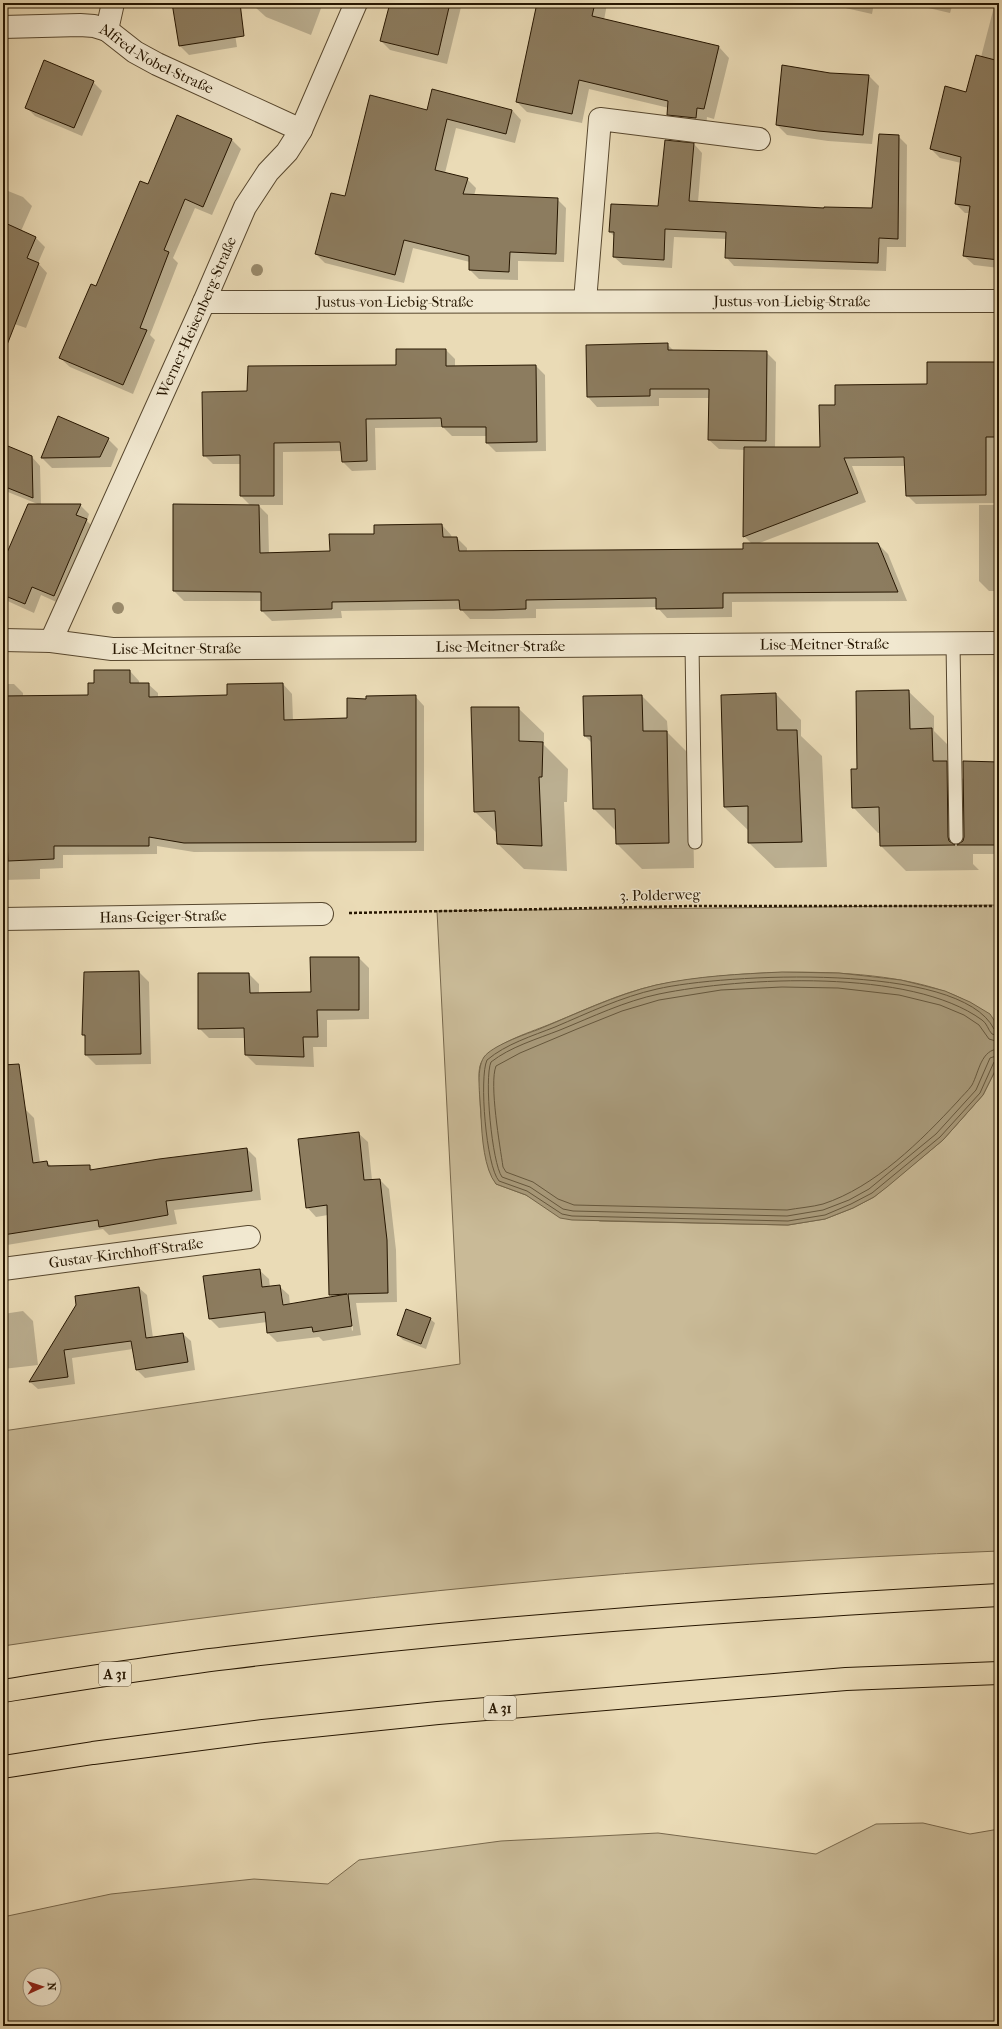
<svg xmlns="http://www.w3.org/2000/svg" width="1002" height="2029" font-family="'IM FELL French Canon',serif">
  <style>
    .green { fill: #c9ba97; stroke: #78684c; fill-rule: evenodd }
    .water { fill: #a79878; stroke: #736448 }
    .shadow { fill: #0003; fill-rule: evenodd }
    .lines { fill: none; stroke-linecap: round; stroke-linejoin: round }
    .shore { stroke: #66573c; stroke-width: 1 }
    .building { fill: #8c7c5f; stroke: #261601 }
    .lane-casing { stroke: #57472e; stroke-width: 15 }
    .street-casing { stroke: #57472e; stroke-width: 24 }
    .highway-casing { stroke: #261601; stroke-width: 24 }
    .path { stroke: #261601; stroke-width: 2.5; stroke-dasharray: 3 2; stroke-linecap: butt }
    .lane { stroke: #f1e8d0; stroke-width: 13 }
    .street { stroke: #f1e8d0; stroke-width: 22 }
    .highway { stroke: #eadbb6; stroke-width: 22 }
    .tree { fill: #998a6b }
    .labels { text-anchor: middle; stroke-width: 3; stroke-linejoin: round; paint-order: stroke }
    .shield { fill: #f1e8d0; stroke: #63553f; stroke-width: 1 }
    .shield-label { font-size: 14px; font-weight: bold; fill: #261601 }
    .street-label { font-size: 15px; fill: #261601; stroke: #f1e8d0 }
  </style>
  <rect width="100%" height="100%" fill="#eadbb6"/>
  <filter id="stains"><feTurbulence type="fractalNoise" baseFrequency=".005" numOctaves="4"/><feColorMatrix values="0 0 0 0 .2 0 0 0 0 .09 0 0 0 0 .02 0 0 0 .5 -.17"/></filter>
  <radialGradient id="worn" r=".72"><stop offset=".6" stop-color="#630" stop-opacity="0"/><stop offset="1" stop-color="#630" stop-opacity=".3"/></radialGradient>
  <g class="green">
    <path d="M999 905V1033C996 1022 991 1019 983 1012 919 959 735 969 657 985 619 993 583 1011 548 1025 528 1033 492 1044 481 1063 478 1070 479 1080 480 1087 480 1099 480 1112 482 1124 485 1144 491 1164 496 1184L526 1195 536 1201 600 1221 788 1225 825 1219 853 1208 874 1197 943 1140 983 1095 995 1071 999 1057V1551C666 1564 333 1596 3 1646V1431L460 1364 437 911Z"/>
    <path d="M923 1823 970 1834 999 1829V2026H3V1917L111 1894 254 1879 328 1884 359 1860 501 1841 658 1833 816 1854 876 1824ZM30 1975H54V1999H30Z"/>
  </g>
  <path class="water" d="M782 972 839 973 901 980 945 991 970 1002 990 1014 996 1023 999 1033V1057L995 1071 983 1095 943 1140 887 1187 874 1197 853 1208 825 1219 788 1225 572 1220 560 1218 526 1195 496 1184C484 1169 482 1137 481 1117 481 1102 475 1070 484 1057 492 1046 523 1035 537 1030 576 1014 615 995 656 985 697 976 740 974 782 972Z"/>
  <g class="shadow">
    <path d="M173 3H230L237 47 189 55 180 46Z"/>
    <path d="M257 3H323L311 35 266 17 255 7Z"/>
    <path d="M391 3H462L447 64 390 50 381 41Z"/>
    <path d="M537 3H605L607 4 604 20 719 47 729 58 714 119 707 117 706 128 678 125 668 114 669 108 589 89 582 123 527 112 517 102Z"/>
    <path d="M830 3H874L872 14 832 5Z"/>
    <path d="M907 3H953L950 13Z"/>
    <path d="M995 3H999V268L974 265 964 256 970 213H965L956 204 961 163 940 158 931 149 967 93 981 57Z"/>
    <path d="M869 76 879 86 872 144 828 141 787 135 777 125Z"/>
    <path d="M93 82 102 91 82 136 35 116 26 107Z"/>
    <path d="M512 110 521 120 515 143 456 128 445 173 467 179 476 188 474 196 557 199 566 208 564 262 518 261V280L479 279 470 270V262L413 248 404 283 325 263 316 254 346 198 428 111Z"/>
    <path d="M177 117 232 140 241 149 212 215 195 208 173 258 178 263 150 335 155 340 133 394 70 367 60 358 148 186Z"/>
    <path d="M898 136 907 145 906 247H887L886 271 734 266 726 257 727 239 674 237 672 268 623 265 614 257 615 237 610 232 659 207 660 182H663L694 144 702 153 698 202 825 209H873Z"/>
    <path d="M3 189 23 197 32 206 21 231 36 238 45 247 38 263 47 273 26 328 3 320Z"/>
    <path d="M667 344 675 352H766L776 362 775 448H821L836 406 928 385 999 363V446H994V503L916 504 907 495 906 466H852L866 502 757 544H878L888 554 907 601 732 602V617L667 618 657 607 536 609V618L503 619H470L461 609 341 611 342 618 272 621 262 611V601H184L174 591 251 506 241 496V464H213L204 455 248 392 397 366 446 350 455 359V367L536 366 545 375 546 451 496 452 487 443V436H452L443 427 375 428 376 470 352 471 343 462 342 451 283 452V505H258L268 515 269 554 331 552 375 535 442 525 451 535 452 538H457L467 548V552L744 550 752 544 744 536 745 450 719 449 709 440V398H659V406L597 407 588 397 587 346Z"/>
    <path d="M108 439 118 449 111 467 52 468 42 458Z"/>
    <path d="M3 456 32 457 40 466 41 505H80L89 514 87 521 96 530 63 605 41 595 34 613 3 599V565L40 505 3 490Z"/>
    <path d="M979 505H999V591H989L979 581Z"/>
    <path d="M130 671 139 681V684H148L158 693V698L228 696 283 684 292 694 293 721 349 719 367 700 415 696 424 706V851L194 852 157 846V854L63 855V868L40 869V879L3 880V684H14L23 693V697L89 696 95 684Z"/>
    <path d="M908 691 934 716V731L957 754 958 774 964 780 996 763 995 708H999V854H973V864L979 870 906 871 881 846 880 833H878L853 807 858 770Z"/>
    <path d="M776 694 801 720V736L822 756 827 867 775 868 749 843V831L724 807Z"/>
    <path d="M642 696 667 721 668 733 692 757 694 868 642 869 617 844 616 831 594 809 592 743 585 736Z"/>
    <path d="M518 708 544 733V745L568 769 567 802H564L567 871 524 869 498 844V834L474 811Z"/>
    <path d="M359 958 369 968V1019L327 1020V1047H313L314 1067 256 1065 246 1055 245 1038H209L199 1028 249 974 259 984V994L312 993Z"/>
    <path d="M139 972 149 982 151 1064 96 1065 86 1055V1038L83 1035Z"/>
    <path d="M3 1087 34 1118 40 1163 47 1162 52 1167 89 1166 93 1170 247 1149 256 1158 261 1200 174 1210 177 1224 109 1235 103 1229 7 1245 3 1241Z"/>
    <path d="M358 1133 368 1142 372 1180H380L389 1189 396 1250 397 1302 356 1303 361 1335 323 1341 319 1337 277 1342 268 1333 267 1322 219 1328 210 1319 259 1270 269 1279 270 1287 279 1286 289 1295 290 1305 333 1298 330 1294 328 1215 316 1217 307 1207ZM280 1295H282L284 1310H282ZM348 1305H350L353 1330 352 1331Z"/>
    <path d="M139 1288 147 1295 153 1338 183 1334 191 1341 195 1370 145 1378 137 1370 133 1349 72 1358 75 1384 38 1389 30 1382 77 1305Z"/>
    <path d="M23 1311 33 1321 38 1365 3 1369V1314Z"/>
    <path d="M430 1319 435 1323 426 1349 403 1340 398 1335Z"/>
  </g>
  <g class="lines">
    <g class="shore">
      <path d="M999 1031 994 1029C960 961 722 974 657 989 621 997 588 1013 555 1027 532 1036 506 1044 487 1060 479 1077 486 1166 499 1181L527 1191 562 1214 572 1216 788 1221 825 1215 851 1204 872 1193 940 1137 980 1093 994 1062 999 1060"/>
      <path d="M999 1036 992 1034C988 1030 987 1023 982 1020 911 968 742 977 659 994 625 1001 592 1017 560 1030 537 1039 510 1047 491 1062 484 1078 492 1163 502 1177L530 1187 563 1209 573 1211 787 1216 823 1210 849 1200 869 1189 936 1134 976 1090 990 1058 999 1055"/>
      <path d="M999 1042 989 1039 979 1025 964 1015 940 1005 899 995 838 988 782 987 721 990 659 1000 622 1011 577 1029 520 1053 496 1066C489 1084 500 1146 503 1167L506 1172 533 1182 558 1199 574 1205 787 1210C798 1208 812 1207 823 1204 875 1187 921 1141 958 1101 962 1096 968 1091 972 1085 979 1072 981 1049 999 1049"/>
    </g>
  </g>
  <g class="building">
    <path d="M172 3H240L244 36 179 46Z"/>
    <path d="M390 3H450L438 55 380 41Z"/>
    <path d="M537 3H595L592 16 719 46 704 109 697 108 696 118 667 115 668 101 579 80 572 114 516 102Z"/>
    <path d="M976 55 999 61V260L963 256 970 206 955 204 961 157 930 149 945 86 966 92Z"/>
    <path d="M44 60 94 81 74 128 25 108Z"/>
    <path d="M782 65 830 73 869 75 863 135 818 131 776 125Z"/>
    <path d="M432 89 512 110 506 134 447 119 435 170 468 178 463 194 558 198 556 254 510 252 509 272 469 270V256L404 240 395 275 315 254 331 193 345 196 370 95 427 110Z"/>
    <path d="M177 115 232 139 203 207 185 199 164 250 169 252 140 328 147 330 123 385 59 358 91 284 96 286 140 181 148 184Z"/>
    <path d="M879 134 899 135 898 239 879 238 878 263 725 258 726 232 665 229 664 260 613 257 614 232H609L611 204 658 206 665 140 694 143 689 201 824 208V207L872 208Z"/>
    <path d="M3 222 36 237 27 258 39 263 5 350H3Z"/>
    <path d="M668 343V350L767 351 766 441 708 440 709 389H650V396L587 397 586 345Z"/>
    <path d="M396 349H446V366L536 365 537 442 486 443V427H442L441 418 366 419 367 461 342 462 340 442 274 443V496H240V455L203 456 202 392 247 391 248 366 396 365Z"/>
    <path d="M927 362H999V437H986V495L906 496 904 457 844 458 858 493 743 537 744 447H820L819 405H835V385L927 384Z"/>
    <path d="M58 416 109 438 100 457 41 458Z"/>
    <path d="M3 444 32 456 33 498 3 486Z"/>
    <path d="M28 504H81L76 515 87 519 54 596 32 587 25 604 3 595V562Z"/>
    <path d="M173 504 259 505 260 553 330 551 329 534H374V525L442 524 443 537H457L459 551 743 549V543H878L898 592 723 593V608L656 609V598L526 600V609L493 610H460L459 600 332 602V609L261 611V592L173 591Z"/>
    <path d="M94 670H130V683H149V697L227 695V684L283 683 284 720 347 718V698L366 699V696L416 695V842L184 843 149 837V846H54V859L8 861 7 843H3V696L88 695V683H94Z"/>
    <path d="M909 690 910 729 932 728 933 761H947L948 837 949 841 955 845 880 846 879 807 852 808 851 769H857L856 691Z"/>
    <path d="M776 693 777 730H797L802 842 748 843V806L724 807 721 695Z"/>
    <path d="M642 695 643 731H667L669 843 616 844 615 809H593L591 736H584L583 696Z"/>
    <path d="M471 707H519V741L543 742 542 777H539L542 846 497 844 495 811 474 812Z"/>
    <path d="M963 761 999 762V845H957L963 841 964 837Z"/>
    <path d="M310 957H359V1010H317L318 1037H303L304 1057 245 1055 244 1028 198 1029V973H249L250 993 311 992Z"/>
    <path d="M139 971 141 1054 85 1055V1035H82L84 972Z"/>
    <path d="M19 1064 33 1163 47 1161 48 1166 90 1165V1170L159 1159 247 1148 252 1191 166 1201 168 1215 99 1227 98 1220 3 1235V1065Z"/>
    <path d="M359 1132 364 1180 380 1179 387 1240 388 1293 348 1294 352 1326 313 1332 312 1327 267 1333 265 1312 209 1319 203 1276 260 1269 262 1287 280 1285 283 1305 347 1294 329 1295 327 1205 306 1208 298 1139Z"/>
    <path d="M139 1287 146 1338 183 1333 188 1362 136 1370 131 1341 64 1350 68 1377 29 1382 76 1305 75 1296Z"/>
    <path d="M406 1309 431 1318 421 1344 397 1335Z"/>
  </g>
  <g class="lines">
    <g class="lane-casing">
      <g id="lane">
        <path d="M953 643 956 837"/>
        <path d="M692 645 695 842"/>
      </g>
    </g>
    <g class="street-casing">
      <g id="street">
        <path id="s1" d="M3 27 80 25 94 26 107 30 135 52 157 64 301 130"/>
        <path d="M107 30 113 3"/>
        <path d="M585 301 600 119 759 139"/>
        <path id="s2" d="M204 302 999 301"/>
        <path id="s3" d="M3 640 51 641 112 649 999 643"/>
        <path id="s4" d="M51 641 204 302 245 207 268 172 287 152 301 130 356 3"/>
        <path id="s5" d="M3 919 322 914"/>
        <path id="s6" d="M3 1269 249 1237"/>
      </g>
    </g>
    <g class="highway-casing">
      <g id="highway">
        <path d="M3 1691C78 1679 152 1667 227 1658 483 1627 741 1609 999 1595"/>
        <path d="M3 1767 93 1753 263 1731 438 1713 846 1679 999 1673"/>
      </g>
    </g>
    <path class="path" d="M349 913 692 906H999"/>
    <use href="#lane" class="lane"/>
    <use href="#street" class="street"/>
    <use href="#highway" class="highway"/>
  </g>
  <g class="tree">
    <circle cx="257" cy="270" r="6"/>
    <circle cx="118" cy="608" r="6"/>
  </g>
  <g class="labels">
    <g class="shield">
      <rect x="99" y="1662" width="32" height="24" rx="3"/>
      <rect x="484" y="1696" width="32" height="24" rx="3"/>
    </g>
    <g class="shield-label">
      <text x="115" y="1679">A 31</text>
      <text x="500" y="1713">A 31</text>
    </g>
    <g class="street-label">
      <text dy="5" stroke="none"><textPath href="#s1" startOffset="162">Alfred-Nobel-Straße</textPath></text>
      <text dy="5" stroke="none"><textPath href="#s2" startOffset="588">Justus-von-Liebig-Straße</textPath></text>
      <text dy="5" stroke="none"><textPath href="#s2" startOffset="191">Justus-von-Liebig-Straße</textPath></text>
      <text dy="5" stroke="none"><textPath href="#s4" startOffset="355">Werner-Heisenberg-Straße</textPath></text>
      <text dy="5" stroke="none"><textPath href="#s3" startOffset="822">Lise-Meitner-Straße</textPath></text>
      <text dy="5" stroke="none"><textPath href="#s3" startOffset="498">Lise-Meitner-Straße</textPath></text>
      <text dy="5" stroke="none"><textPath href="#s3" startOffset="174">Lise-Meitner-Straße</textPath></text>
      <text transform="translate(660 895) rotate(-1)" y="5">3. Polderweg</text>
      <text dy="5" stroke="none"><textPath href="#s5" startOffset="160">Hans-Geiger-Straße</textPath></text>
      <text dy="5" stroke="none"><textPath href="#s6" startOffset="124">Gustav-Kirchhoff-Straße</textPath></text>
    </g>
  </g>
  <rect width="1002" height="2029" fill="none" stroke="#eadbb6" stroke-width="16"/>
  <rect x="4" y="4" width="994" height="2021" fill="none" stroke="#261601" stroke-width="2"/>
  <rect x="8" y="8" width="986" height="2013" fill="none" stroke="#261601"/>
  <g transform="translate(42 1987) rotate(87)"><circle r="19" fill="#f1e8d0" stroke="#a0947d"/>
  <path d="M0-3L7 15L0 10L-7 15Z" fill="#8f2418"/>
  <text y="-6" font-size="11" font-weight="bold" text-anchor="middle" fill="#261601">N</text>
  </g>
  <rect width="100%" height="100%" filter="url(#stains)"/>
  <rect width="100%" height="100%" fill="url(#worn)"/>
</svg>
